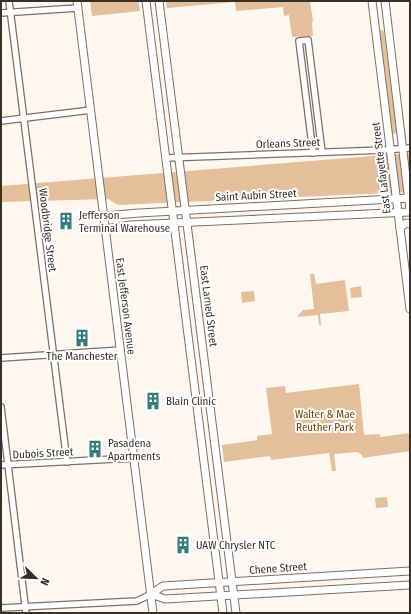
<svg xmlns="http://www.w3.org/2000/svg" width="411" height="614" font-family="'Fira Sans Condensed',sans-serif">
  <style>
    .green { fill: #e4bf9b }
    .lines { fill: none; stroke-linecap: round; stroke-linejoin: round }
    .street-casing { stroke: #7e6f60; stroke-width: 8 }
    .secondary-casing { stroke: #7e6f60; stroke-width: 9 }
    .street { stroke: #fff; stroke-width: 5.5 }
    .secondary { stroke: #fff; stroke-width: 7 }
    .labels { text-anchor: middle; stroke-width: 4; stroke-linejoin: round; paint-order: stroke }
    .street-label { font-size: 11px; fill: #363029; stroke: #fff }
    .poi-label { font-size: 11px; fill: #363029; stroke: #fff; text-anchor: start }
    .park-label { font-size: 11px; fill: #734300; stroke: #fff }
  </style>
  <rect width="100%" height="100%" fill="#fef7f0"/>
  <g class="green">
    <path d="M90 1H138L140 11 92 16Z"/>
    <path d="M166 1H310L313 21 312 22 313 36 292 37 289 15 284 16 283 7 236 11 235 2 167 8Z"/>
    <path d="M380 30H383L384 32 397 132 394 134 392 132 379 32Z"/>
    <path d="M410 153V192L118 205 108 199 1 202V186Z"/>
    <path d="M310 274H314L316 284 345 280 349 311 320 314 321 325H319L318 315 297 317 303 310 314 309Z"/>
    <path d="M361 286 362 297 351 298 350 288Z"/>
    <path d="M254 291 255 301 242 303 241 292Z"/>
    <path d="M359 384 364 435 380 434V437L410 433V451L363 458 362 455 357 452 334 454 336 471H332L329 453 271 460 270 456 224 462 222 445 257 440V436L272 434 266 388 285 386 286 393Z"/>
    <path d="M387 497 388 507 376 508 375 498Z"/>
  </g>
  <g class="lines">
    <g class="street-casing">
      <g id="street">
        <path d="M9 1 67 462"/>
        <path d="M1 13 78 8"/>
        <path d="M1 121 91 110"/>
        <path d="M313 153 299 41 308 40 322 152"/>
        <path d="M166 158 384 150 410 148"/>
        <path d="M1 358 121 350"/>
        <path d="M1 407 26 613"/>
        <path d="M1 465 134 458"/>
        <path d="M1 608 137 601 151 594"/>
      </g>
    </g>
    <g class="secondary-casing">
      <g id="secondary">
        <path d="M77 1 153 613"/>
        <path d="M146 1 223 613"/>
        <path d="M159 1 236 613"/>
        <path d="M372 1 410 309"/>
        <path d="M385 1 410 210"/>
        <path d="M104 216 139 213 410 198"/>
        <path d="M400 228 406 223 410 224"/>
        <path d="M106 229 130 225 410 212"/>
        <path d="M151 594 163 586 410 571"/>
        <path d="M151 594 165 599 410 585"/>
      </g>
    </g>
    <use href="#street" class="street"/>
    <use href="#secondary" class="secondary"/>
  </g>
  <defs>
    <g id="building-bare" transform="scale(1.38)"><path d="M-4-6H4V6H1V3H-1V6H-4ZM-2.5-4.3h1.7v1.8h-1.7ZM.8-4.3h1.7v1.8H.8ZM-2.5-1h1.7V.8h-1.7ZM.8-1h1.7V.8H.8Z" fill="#357d7b" stroke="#fff" stroke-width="2.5" paint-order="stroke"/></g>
  </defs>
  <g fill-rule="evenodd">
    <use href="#building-bare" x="66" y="221"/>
    <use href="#building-bare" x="82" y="338"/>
    <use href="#building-bare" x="153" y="401"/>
    <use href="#building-bare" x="95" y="449"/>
    <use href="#building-bare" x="183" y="545"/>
  </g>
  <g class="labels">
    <g class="street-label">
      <text transform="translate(288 143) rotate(-2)" y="4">Orleans Street</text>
      <text transform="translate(381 168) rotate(-97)" y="4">East Lafayette Street</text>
      <text transform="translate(256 195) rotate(-3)" y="4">Saint Aubin Street</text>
      <text transform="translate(48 230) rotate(83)" y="4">Woodbridge Street</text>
      <text transform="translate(126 306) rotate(83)" y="4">East Jefferson Avenue</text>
      <text transform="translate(209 306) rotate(83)" y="4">East Larned Street</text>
      <text transform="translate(43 453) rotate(-3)" y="4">Dubois Street</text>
      <text transform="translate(278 568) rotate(-4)" y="4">Chene Street</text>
    </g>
    <g class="poi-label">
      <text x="79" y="219">Jefferson<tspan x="79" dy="13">Terminal Warehouse</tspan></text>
      <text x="82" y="360" text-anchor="middle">The Manchester</text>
      <text x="166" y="405">Blain Clinic</text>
      <text x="108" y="447">Pasadena<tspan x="108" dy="13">Apartments</tspan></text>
      <text x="196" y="549">UAW Chrysler NTC</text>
    </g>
    <g class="park-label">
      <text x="325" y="418">Walter &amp; Mae<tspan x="325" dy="13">Reuther Park</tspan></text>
    </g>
  </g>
  <rect width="411" height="614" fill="none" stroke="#363029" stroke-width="4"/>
  <g transform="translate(36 578) rotate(113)" stroke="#ffffff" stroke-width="3" paint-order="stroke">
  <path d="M0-3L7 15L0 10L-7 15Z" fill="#363029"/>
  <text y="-6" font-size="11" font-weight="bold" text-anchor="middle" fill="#363029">N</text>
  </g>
</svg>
